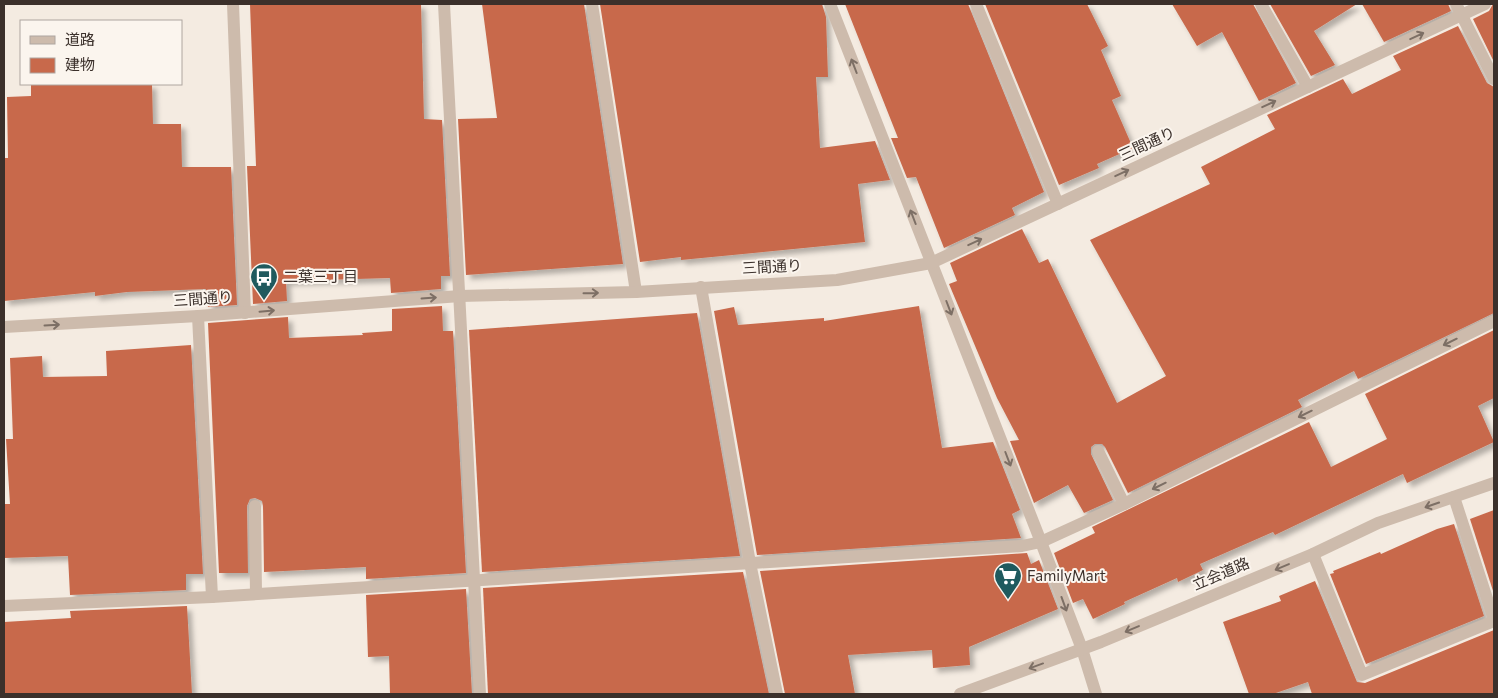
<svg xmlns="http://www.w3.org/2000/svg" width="1498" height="698" font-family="Commissioner,'Noto Sans JP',sans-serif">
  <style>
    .building { fill: #c8694b; filter: url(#shadow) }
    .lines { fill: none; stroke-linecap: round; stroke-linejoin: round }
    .service { stroke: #cdbbac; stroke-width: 12 }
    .minor { stroke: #cdbbac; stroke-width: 12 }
    .tertiary { stroke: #cdbbac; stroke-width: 12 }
    .oneway { stroke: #7d6f65 }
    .labels { text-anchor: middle; stroke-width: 4; stroke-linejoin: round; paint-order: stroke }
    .street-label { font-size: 15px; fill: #3b302b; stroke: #fbf5ee }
    .poi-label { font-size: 15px; fill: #3b302b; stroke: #fbf5ee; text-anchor: start }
  </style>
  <defs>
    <filter id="shadow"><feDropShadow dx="4.5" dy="4.5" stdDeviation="2.5" flood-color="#0004"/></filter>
  </defs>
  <rect width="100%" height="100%" fill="#f4ebe1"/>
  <g class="building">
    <path d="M250 4H421L424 119 442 120 450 276H441V289L391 293 390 278 286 281 287 301 253 304 247 166H256Z"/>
    <path d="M482 4H584L623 264 466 275 458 119 497 118Z"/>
    <path d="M600 4H822L826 17 828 77H816L820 148 875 141 890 180 858 184 865 242 681 260V257L640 262Z"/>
    <path d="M845 4H968L1044 192 1012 208 1015 215 944 248 916 177 907 178 891 138H898Z"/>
    <path d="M985 4H1087L1108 46 1101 50 1121 96 1112 100 1133 148 1097 164 1099 168 1059 185Z"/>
    <path d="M1172 4H1253L1296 83 1259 101 1222 32 1197 46Z"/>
    <path d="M1270 4H1357L1314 31 1335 65 1311 76Z"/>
    <path d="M1362 4H1448L1451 11 1384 42Z"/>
    <path d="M1493 4H1494V62L1473 19 1489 11Z"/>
    <path d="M1458 26 1487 83 1494 87V313L1358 379 1354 371 1298 400 1302 407 1128 493 1105 447 1102 444H1095L1091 447V454L1113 500 1084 513 1068 485 1034 503 1010 441 1019 440 997 398 949 284 957 281 950 263 1022 229 1039 263 1048 259 1117 403 1166 376 1090 240 1210 184 1201 167 1275 129 1267 115 1343 79 1352 94 1401 70 1393 56Z"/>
    <path d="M31 84H152L153 124H181L182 167H231L237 305 208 307 206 289 127 292 95 296V292L4 301V158H8L7 97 31 96Z"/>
    <path d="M442 306 443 331H453L466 573 366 579V567L264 572 263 506 262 501 255 498 250 499 247 506 248 573H219L208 323 288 317 289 338 363 335 362 333 392 331V309Z"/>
    <path d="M919 306 942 448 993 442 1020 510 1012 514 1021 538 757 555 714 311 734 307 738 325 824 318V321Z"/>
    <path d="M697 313 740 556 482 572 469 330Z"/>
    <path d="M1494 330V398L1478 406 1494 442 1407 483 1403 474 1275 535 1273 532 1200 564 1203 570 1178 582 1177 578 1124 602 1125 604 1093 619 1083 599 1073 603 1054 553 1095 533 1092 527 1309 422 1331 467 1387 439 1365 394Z"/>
    <path d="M191 345 203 574H186V590L70 595 68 556 4 558V504H10L6 439H13L10 358 42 356 43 377 107 376 106 351Z"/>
    <path d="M1494 510V594L1470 519Z"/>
    <path d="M1454 524 1484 616 1366 664 1330 574 1334 573 1333 571 1380 552 1381 554 1437 529Z"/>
    <path d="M1027 553 1031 564 1039 560 1058 609 969 647 970 665 933 668 932 650 848 655 855 694H785L760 571Z"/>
    <path d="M743 572 769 694H488L483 588Z"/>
    <path d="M1315 581 1357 682 1365 683 1494 630V694H1312L1308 682 1273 694H1249L1223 622 1281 601 1279 596Z"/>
    <path d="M466 589 472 694H390L389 656 368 657 366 595Z"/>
    <path d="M187 606 192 694H4V622L71 618 70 611Z"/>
  </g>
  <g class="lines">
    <g class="service">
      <path d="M233 4 245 313"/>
      <path d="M592 4 636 292"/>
      <path d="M1261 4 1308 87"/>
      <path d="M701 287 750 563 777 694"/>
      <path d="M198 316 212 597"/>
      <path d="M1098 451 1124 504"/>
      <path d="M1454 497 1494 620"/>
      <path d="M255 506 256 594"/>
      <path d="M1313 554 1362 675 1494 621"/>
    </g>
    <g class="minor">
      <path d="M830 4 1041 542 1082 649 1096 694"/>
      <path d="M976 4 1058 204"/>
      <path d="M1456 4 1494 79"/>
      <path d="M4 606 212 597 1022 546 1041 542 1124 504 1494 321"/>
    </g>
    <g class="tertiary">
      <path d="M444 4 480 694"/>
      <path d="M4 327 198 316 460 296 636 292 837 280 931 263 1485 4"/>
      <path d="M960 694 1101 642 1313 554 1378 523 1494 483"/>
    </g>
  </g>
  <defs><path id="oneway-shaft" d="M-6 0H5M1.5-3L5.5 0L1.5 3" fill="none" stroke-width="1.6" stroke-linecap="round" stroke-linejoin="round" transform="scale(1.25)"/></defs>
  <g class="oneway">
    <use href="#oneway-shaft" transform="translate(1417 36) rotate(-25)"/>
    <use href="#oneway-shaft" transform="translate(854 66) rotate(-111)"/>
    <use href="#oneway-shaft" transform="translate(1269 104) rotate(-25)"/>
    <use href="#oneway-shaft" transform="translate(1122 173) rotate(-25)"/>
    <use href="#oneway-shaft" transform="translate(913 217) rotate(-111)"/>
    <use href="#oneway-shaft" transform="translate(975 242) rotate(-25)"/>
    <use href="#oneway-shaft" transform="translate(591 293) rotate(-1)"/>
    <use href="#oneway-shaft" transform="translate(429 298) rotate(-4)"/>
    <use href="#oneway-shaft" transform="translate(949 308) rotate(69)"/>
    <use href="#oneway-shaft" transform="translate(267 311) rotate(-5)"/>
    <use href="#oneway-shaft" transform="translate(52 325) rotate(-3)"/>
    <use href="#oneway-shaft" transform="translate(1450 342) rotate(154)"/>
    <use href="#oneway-shaft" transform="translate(1305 414) rotate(154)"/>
    <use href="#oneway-shaft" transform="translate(1008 459) rotate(69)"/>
    <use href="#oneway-shaft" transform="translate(1159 486) rotate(154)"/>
    <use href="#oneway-shaft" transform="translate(1432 505) rotate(161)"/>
    <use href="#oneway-shaft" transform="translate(1282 567) rotate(157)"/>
    <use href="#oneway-shaft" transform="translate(1064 604) rotate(70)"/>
    <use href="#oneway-shaft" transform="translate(1132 629) rotate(157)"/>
    <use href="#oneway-shaft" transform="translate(1036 666) rotate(160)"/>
  </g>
  <defs>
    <g id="bus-pin" transform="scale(1.4375)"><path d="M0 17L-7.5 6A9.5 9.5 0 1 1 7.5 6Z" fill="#1f5a5e" stroke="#fbf5ee"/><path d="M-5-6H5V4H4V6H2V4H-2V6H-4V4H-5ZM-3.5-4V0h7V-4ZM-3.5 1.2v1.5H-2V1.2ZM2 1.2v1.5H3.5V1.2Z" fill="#fff"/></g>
    <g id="supermarket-pin" transform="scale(1.4375)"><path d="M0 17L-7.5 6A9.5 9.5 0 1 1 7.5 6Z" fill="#1f5a5e" stroke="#fbf5ee"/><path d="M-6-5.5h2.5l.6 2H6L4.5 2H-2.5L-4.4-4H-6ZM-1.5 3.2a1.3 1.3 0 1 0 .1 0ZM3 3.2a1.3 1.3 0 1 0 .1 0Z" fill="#fff"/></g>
  </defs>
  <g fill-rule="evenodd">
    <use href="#bus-pin" x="264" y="277"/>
    <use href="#supermarket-pin" x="1008" y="576"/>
  </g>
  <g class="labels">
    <g class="street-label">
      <text transform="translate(1147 144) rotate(-25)" y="5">三間通り</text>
      <text transform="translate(772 267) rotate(-3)" y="5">三間通り</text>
      <text transform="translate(203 299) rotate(-4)" y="5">三間通り</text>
      <text transform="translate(1221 574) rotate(-23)" y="5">立会道路</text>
    </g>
    <g class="poi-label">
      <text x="283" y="282">二葉三丁目</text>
      <text x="1027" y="581">FamilyMart</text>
    </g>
  </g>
  <rect width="1498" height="698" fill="none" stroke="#3b302b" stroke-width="10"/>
  <rect x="20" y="20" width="162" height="65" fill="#fbf5ee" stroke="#aea6a0"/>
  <rect x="30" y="36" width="25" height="8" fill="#cdbbac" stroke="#aea6a0"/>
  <text x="65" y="45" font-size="15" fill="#3b302b">道路</text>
  <rect x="30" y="58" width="25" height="15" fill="#c8694b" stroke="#aea6a0"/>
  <text x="65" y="70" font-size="15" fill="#3b302b">建物</text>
</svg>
